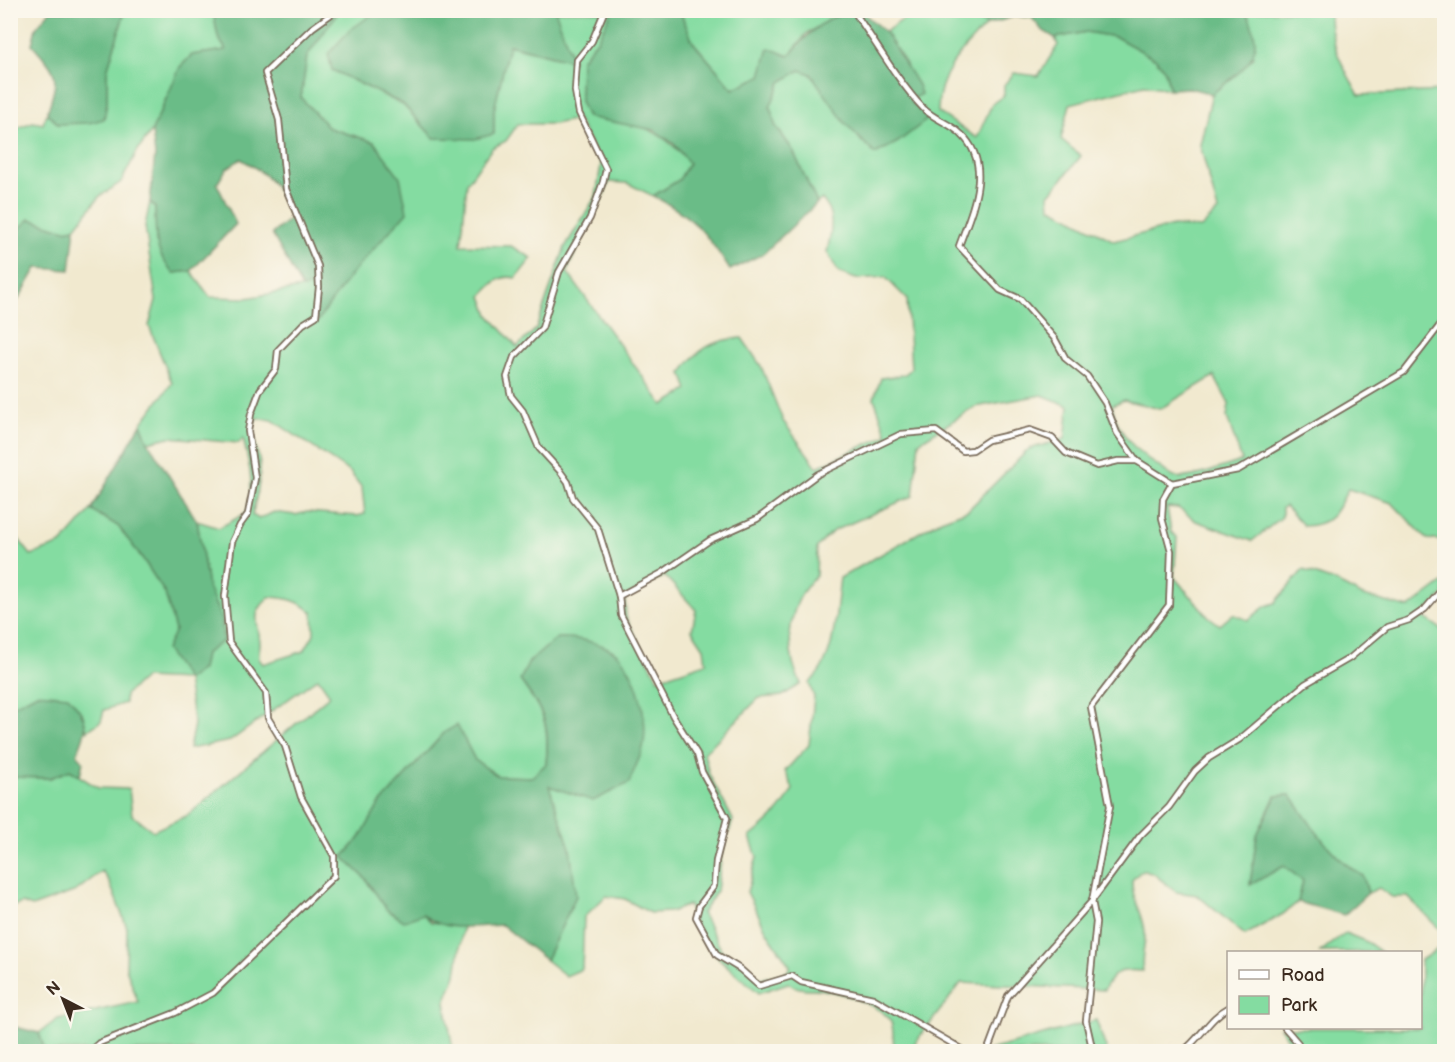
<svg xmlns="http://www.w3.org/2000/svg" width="1455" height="1062" font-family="'Balsamiq Sans',sans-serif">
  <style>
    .green { fill: #84dca1; stroke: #608360; stroke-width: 1.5; fill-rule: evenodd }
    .forest { fill: #6bbc87; stroke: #537352; stroke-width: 1.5 }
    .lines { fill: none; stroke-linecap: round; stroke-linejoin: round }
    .minor-casing { stroke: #7b6d5c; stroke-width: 8 }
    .minor { stroke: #fff; stroke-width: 4.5 }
  </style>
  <rect width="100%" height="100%" fill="#fbf7ec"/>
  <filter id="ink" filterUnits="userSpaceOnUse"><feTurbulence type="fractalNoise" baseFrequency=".0167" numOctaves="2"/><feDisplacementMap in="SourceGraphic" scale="12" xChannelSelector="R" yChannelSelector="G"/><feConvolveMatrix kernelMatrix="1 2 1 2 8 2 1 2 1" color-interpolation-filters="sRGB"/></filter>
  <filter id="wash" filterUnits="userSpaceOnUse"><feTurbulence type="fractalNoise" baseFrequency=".008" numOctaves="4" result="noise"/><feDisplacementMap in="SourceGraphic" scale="24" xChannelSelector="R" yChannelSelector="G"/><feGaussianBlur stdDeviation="1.35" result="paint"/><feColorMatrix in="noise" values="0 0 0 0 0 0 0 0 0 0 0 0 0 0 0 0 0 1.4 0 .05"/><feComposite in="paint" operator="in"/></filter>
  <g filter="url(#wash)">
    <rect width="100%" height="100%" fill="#f1e9cf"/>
    <g class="green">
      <path d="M693 10 843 11 806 34 789 56 761 76 733 89 693 42 681 14Z"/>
      <path d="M125 11H213L218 37 226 50 192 55 166 98 152 131 138 150 121 182 99 197 75 228 65 230 30 219 11 236 10 119 17 128 33 122 43 124 47 113 58 124 107 103V71Z"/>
      <path d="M339 11H377L332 70 403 105 434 138 494 134V110L508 45 572 61 555 11H612L598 39 581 60 580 101 587 117C632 122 660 125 689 163L679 180 653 196 627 183 609 182C597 214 579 241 567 272L663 405 688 390 682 373C696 349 715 339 742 338L761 366 783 421 817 467 887 435 874 398 881 378 904 375 911 369 907 299 885 277 856 279 839 273 827 252C831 233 836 215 822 199L817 203 792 149 775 125 770 107 781 82 800 70 811 74 862 142 910 100 906 64 885 32 915 11H973V18L987 25C962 48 937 76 938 112L977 138 992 104 1004 95V85L1014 73 1038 76 1058 45 1055 38 1086 32 1116 37 1156 59 1165 71 1170 89 1144 85 1070 104 1061 139 1081 156 1049 195 1050 207 1114 241 1173 226 1201 228 1218 211 1200 145 1212 94 1253 58 1247 14 1242 11H1330C1329 44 1343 67 1359 95L1444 91V541L1427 539 1392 503 1348 489C1336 512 1332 525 1304 526L1285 506 1282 508V517L1252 541 1196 521 1178 508 1167 507 1171 532 1177 537 1174 577 1208 616 1220 625 1233 614 1248 620 1266 606 1275 603 1303 570 1336 582 1363 596 1409 608 1444 582V594L1422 616 1444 631V934L1408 897H1392L1379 888 1368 893 1363 876C1330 857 1312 825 1290 795L1275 796 1257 835 1250 884 1284 866 1303 881 1298 902 1283 914 1245 935 1197 895 1176 892 1154 874 1142 870 1132 880C1131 899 1144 913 1145 932 1146 945 1140 955 1143 971 1121 969 1114 970 1104 990L961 983 909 1051 894 1050C893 1042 894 1029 891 1022 885 1007 839 992 824 990 811 988 799 991 788 983L759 993C728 966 698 948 689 905L670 912 650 913 625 899 606 896 584 917 582 969 566 976 546 960 576 896 548 785 629 783 520 680C544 714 550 722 546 764L532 777 498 776 475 760 457 726 445 732 379 805 360 838 343 857 365 878 373 891 423 914 431 922 463 926 456 975 445 1002 453 1051H45L39 1033 58 1019 138 1002 126 968 127 928 109 881 102 871 76 891 32 907 22 903 11 907V777L50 778 70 770 98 788 129 789 132 815 153 831 188 815 330 695 318 678 230 741 189 749 194 724 187 680 144 678 125 695V703L104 710 101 721 87 731 82 712 37 693 11 707 10 517 16 536 31 555 61 544 91 510 118 526 143 559 165 593 175 630 202 669 205 654 223 641 222 621 208 587 197 521 219 528 246 513C255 486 250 466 243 438L239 443 169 437 148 442 141 424 172 383 149 326 156 300 145 226 150 202 155 207 156 242 174 273 191 271 210 297 247 298 313 286 315 300 312 313 317 321 352 273 374 142 329 128 301 98 307 56ZM577 119 601 164 596 196 565 247 536 329 517 347 489 315 482 296C491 284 500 274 516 278L532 258 511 246 461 245 467 183 492 148 506 141 518 124H554ZM1214 376 1229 404 1227 417 1242 461C1227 465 1189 481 1174 477 1169 475 1163 469 1158 466 1137 452 1116 432 1112 405L1124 400 1160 409ZM1042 395 1069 406 1065 439 1029 449 968 510 941 520 840 578C835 612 837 660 809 683L814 697 809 745 785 771 793 789C783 809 768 823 750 837L757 857 747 892 767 932 790 966 787 972 761 979 745 965 722 951 702 913 717 891 722 852 733 820 709 774 704 753 759 698 782 696 801 684C783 648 787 604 816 576L817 547 833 531 913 496 919 442 975 407ZM256 418 272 420 350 472 362 488 365 514 357 516 307 512 295 515 274 512 259 519 252 515C256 500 260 484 260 468 260 450 248 438 256 418ZM665 576 696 610 692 630 704 648 706 663 658 679 626 617 625 597ZM269 597C287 598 299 600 313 613L314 634 304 651 263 664 259 659C258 654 260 648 260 643 259 620 249 617 269 597Z"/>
      <path d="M1345 933 1367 942 1381 952H1320Z"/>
      <path d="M1444 945V1051H1290L1291 1043 1280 1028H1420L1421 960Z"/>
      <path d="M1096 1020 1107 1051 983 1052Z"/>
    </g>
    <g class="forest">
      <path d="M555 10 573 61 509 45 494 110V134L475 139 434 138 403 104 332 70 328 54 350 30 377 11Z"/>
      <path d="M664 10 681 14 693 42 733 89 761 76 769 48 789 56C808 33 830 11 861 11L885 32 918 85 921 94 910 101 928 119 898 142 875 154 845 123 811 74 800 70 781 82 770 107 775 125 792 149 817 203 763 254 730 270C706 232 693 216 653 196L679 180 689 163 674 144 654 130 587 117 580 101 581 60 598 39 612 11Z"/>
      <path d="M50 11H125L107 71V103L104 119 89 123 58 124 47 113C60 74 58 74 32 44L36 28Z"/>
      <path d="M213 11H339L307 56 301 98 329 128 374 142 400 177 407 212 352 273 317 322 312 313 315 300 313 286 302 288 272 234 292 217C277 187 272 176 241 159L226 169 217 184 236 224 191 271 174 273C153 253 156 235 155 207L150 202 155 155 152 131 180 67 192 55 226 50 218 37Z"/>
      <path d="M973 11H1242C1249 14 1250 19 1252 26 1265 61 1236 74 1212 94L1190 88 1170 89 1165 71 1156 59 1116 37 1086 32 1055 38 1042 30 1032 18 1016 16 987 25 973 18Z"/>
      <path d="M30 219 65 230 75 228 70 270 37 268 18 300 11 298V236Z"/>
      <path d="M141 424 148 442 197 521 208 587 222 621 223 641 205 654 202 669 187 680 166 650 175 630 165 593 143 559 118 526 91 510Z"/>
      <path d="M557 638C573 637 593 641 608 648 636 660 650 720 643 748 639 760 633 772 629 783L593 801 549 786 570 848 576 896 546 960 502 925C475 926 444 933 423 914L404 921 387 910 365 878 343 857 360 838 379 805 445 732 457 725 475 760 498 776 532 777 546 764C551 723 544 713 520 680L529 662Z"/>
      <path d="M37 693 68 696C89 720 89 725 77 754L83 761 80 776 70 770 50 778 11 777V707Z"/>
      <path d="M1290 795C1312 825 1330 857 1363 876L1368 893 1344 915 1298 902 1303 881 1284 866 1250 885 1257 835 1276 796Z"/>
      <path d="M11 1026 39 1033 45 1051H11Z"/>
    </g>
  </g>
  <g filter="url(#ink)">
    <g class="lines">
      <g class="minor-casing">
        <g id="minor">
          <path d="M605 10 592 41 577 60 575 91 579 113 606 169 603 182 590 218 559 272 542 328 514 357 507 377 511 396 523 411 539 448 560 471 568 482 573 498 598 529 619 596 621 615 673 716 697 754 702 772 727 818 716 861 714 886 699 906 696 917 717 955 740 969 759 986 792 976 801 982 873 998 967 1052"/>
          <path d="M853 10C874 40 899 83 923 108 933 119 950 123 961 134 994 165 972 210 959 246L1000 290 1020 299 1055 339 1066 359 1087 376 1105 403 1117 433 1137 461"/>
          <path d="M619 596 662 573 710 540 757 519 818 474 901 434 936 431 963 451 973 450 988 440 1030 430 1052 438 1066 453 1097 466 1118 461H1137L1172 483"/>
          <path d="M1285 1028 1298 1043 1297 1052"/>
          <path d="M89 1052 99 1043 175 1013 213 993 334 876V856L301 797 285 746 268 718 266 693 229 642 225 596 232 542 240 525 248 514 255 478 248 431 251 414 260 390 276 369 278 350 303 324 316 316 319 287 318 266 286 189 279 120 265 73 312 28 337 10"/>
          <path d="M987 1052 1008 996 1092 901 1110 806 1091 707 1169 605 1171 551 1162 518 1163 499 1172 483 1238 470 1404 372 1444 320"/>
          <path d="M1093 1052 1086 1021 1096 922 1092 901 1140 836 1169 807 1195 771 1209 758 1240 739 1305 684 1350 658 1387 627 1409 620 1425 609 1444 587"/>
          <path d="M1182 1052C1200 1039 1210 1017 1228 1008"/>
        </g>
      </g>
      <use href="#minor" class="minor"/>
    </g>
  </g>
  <rect width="1455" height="1062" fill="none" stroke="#fbf7ec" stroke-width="36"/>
  <rect x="1227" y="951" width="195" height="78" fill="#fbf7ec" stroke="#aea59a" stroke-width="1.5"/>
  <rect x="1239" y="970" width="30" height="9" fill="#ffffff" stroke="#aea59a" stroke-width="1.5"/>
  <text x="1281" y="981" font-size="18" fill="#3b2a1e">Road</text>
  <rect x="1239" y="996" width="30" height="18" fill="#84dca1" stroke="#aea59a" stroke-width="1.5"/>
  <text x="1281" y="1011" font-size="18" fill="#3b2a1e">Park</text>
  <g transform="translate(63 999) rotate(318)" stroke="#fbf7ec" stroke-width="4.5" paint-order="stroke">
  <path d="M0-4.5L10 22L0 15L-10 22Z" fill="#3b2a1e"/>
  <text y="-9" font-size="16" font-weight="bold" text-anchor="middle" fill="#3b2a1e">N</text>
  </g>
</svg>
